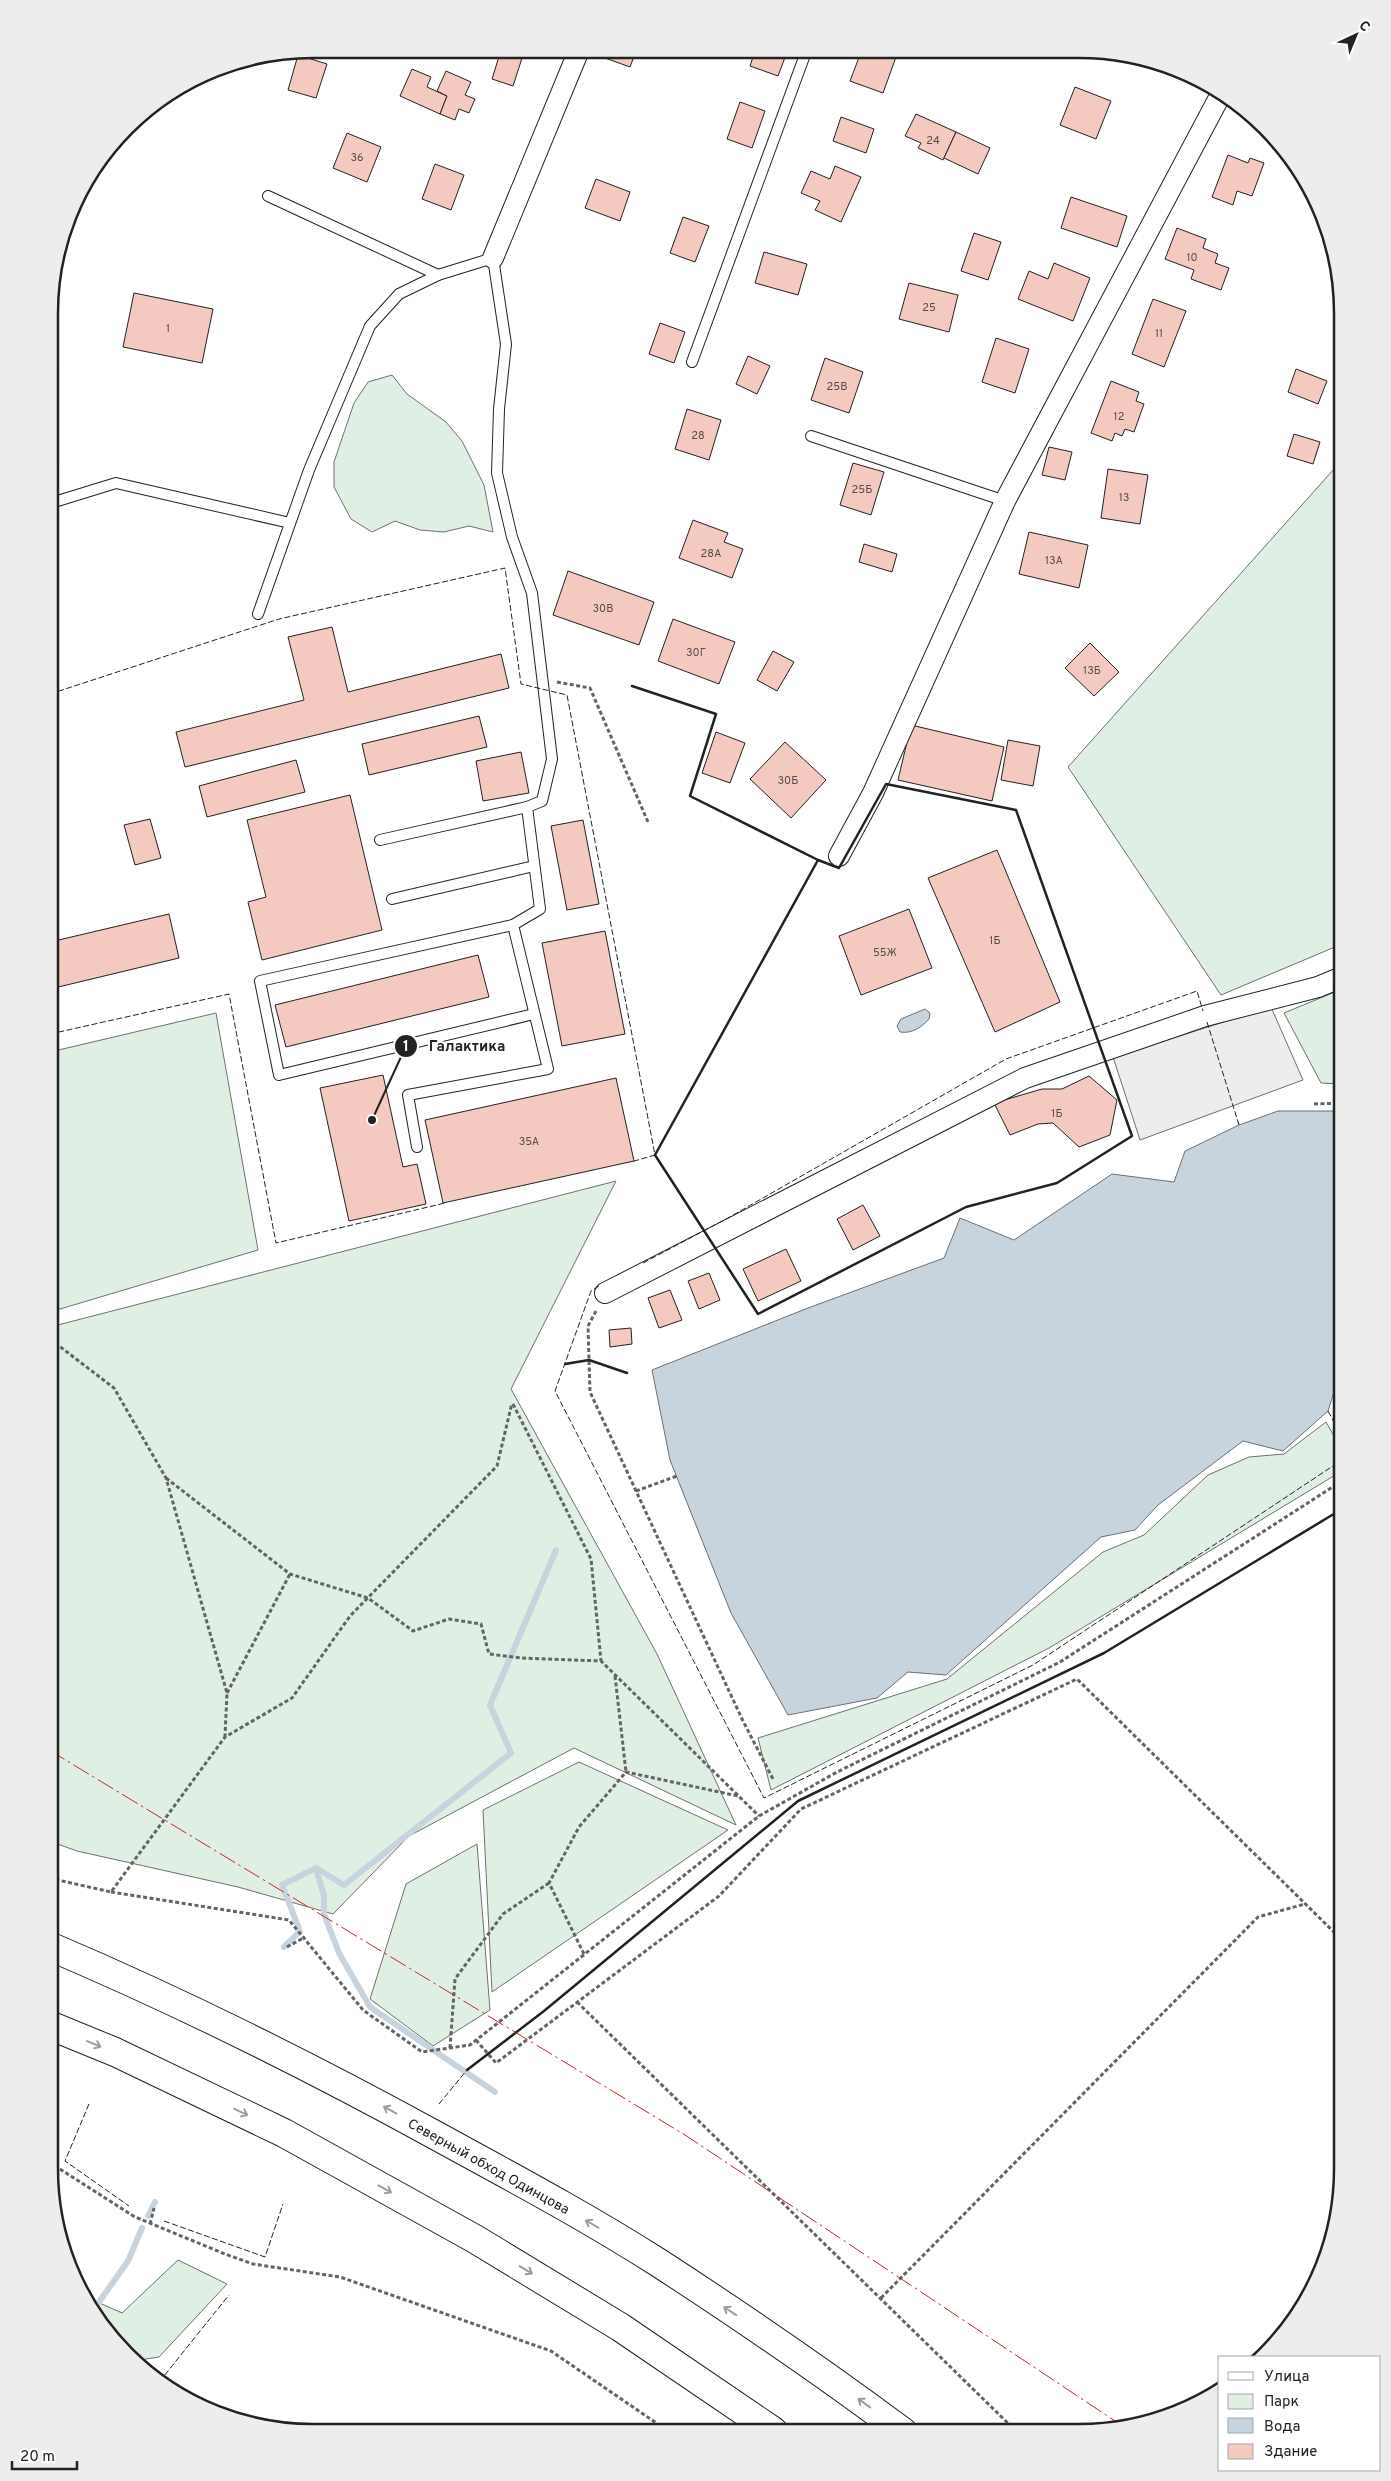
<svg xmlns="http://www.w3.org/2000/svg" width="1391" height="2481" font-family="Overpass,sans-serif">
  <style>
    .green { fill: #e0efe3; stroke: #6f6f6f }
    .parking { fill: #ededed; stroke: #6f6f6f }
    .water { fill: #c7d3dd; stroke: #6f6f6f }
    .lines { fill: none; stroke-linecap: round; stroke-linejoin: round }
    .stream { stroke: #c7d3dd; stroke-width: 6 }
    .building { fill: #f3c9c0; stroke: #222 }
    .lane-casing { stroke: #222; stroke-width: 12 }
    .street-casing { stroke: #222; stroke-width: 22 }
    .highway-casing { stroke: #222; stroke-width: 30 }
    .path { stroke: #646464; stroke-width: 3; stroke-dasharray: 4 2.5; stroke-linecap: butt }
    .lane { stroke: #fff; stroke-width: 10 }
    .street { stroke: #fff; stroke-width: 20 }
    .highway { stroke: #fff; stroke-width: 28 }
    .fence { stroke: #222; stroke-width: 1; stroke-dasharray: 6 2.5; stroke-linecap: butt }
    .wall { stroke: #222; stroke-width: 2.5 }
    .power { stroke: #c62828; stroke-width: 1; stroke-dasharray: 18 4 2.5 4; stroke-linecap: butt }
    .oneway { stroke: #9c9c9c }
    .labels { text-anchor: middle; stroke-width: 4; stroke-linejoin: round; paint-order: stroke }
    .number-label { font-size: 11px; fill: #564c4a }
    .street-label { font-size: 14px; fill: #222; stroke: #fff }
    .rim { fill: none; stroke: #222; stroke-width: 2.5 }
    .leader { fill: none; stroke: #222; stroke-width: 2 }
    .callout-dot { fill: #222; stroke: #fff; stroke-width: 2 }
    .mark-label { font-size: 15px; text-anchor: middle; font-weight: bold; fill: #fff }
    .callout-label { font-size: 15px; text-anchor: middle; font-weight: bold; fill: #222; stroke: #fff; stroke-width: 4; stroke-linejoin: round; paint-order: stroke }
  </style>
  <rect width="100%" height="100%" fill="#fff"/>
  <g class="green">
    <path d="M392 375 407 394 446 422 462 441 484 485 493 532 469 526 444 532 420 530 395 521 372 532 351 519 334 487V462L354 403 368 382Z"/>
    <path d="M1342 460V944L1221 995 1068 767Z"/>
    <path d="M1342 989V1084L1321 1083 1284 1013Z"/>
    <path d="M216 1013 258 1250 50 1312V1052Z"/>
    <path d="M616 1181 511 1389 657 1654 736 1825 574 1748 409 1836 333 1914 238 1887 77 1851 49 1841 50 1327Z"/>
    <path d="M1326 1422 1342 1450V1471L1049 1648 771 1790 758 1738 947 1679 1103 1552 1144 1535 1208 1475 1249 1457 1284 1454Z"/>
    <path d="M579 1762 728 1830 492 1992 483 1810Z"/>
    <path d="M477 1844 490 2010 433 2046 370 1999 406 1884Z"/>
    <path d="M178 2260 227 2284 159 2357 133 2361 93 2315 84 2296 122 2313Z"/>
  </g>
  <path class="parking" d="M1271 1007 1303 1080 1140 1140 1113 1057Z"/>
  <g class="water">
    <path d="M925 1009 930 1013 929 1019C922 1027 912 1034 900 1032L897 1026 901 1019Z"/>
    <path d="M1278 1111H1342V1372L1340 1373 1328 1411 1283 1451 1243 1441 1158 1505 1135 1530 1101 1537 946 1675 908 1672 877 1698 788 1715 731 1613 670 1460 652 1370 808 1308 944 1258 960 1218 1014 1240 1112 1174 1174 1182 1185 1151 1239 1125Z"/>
  </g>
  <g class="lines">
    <g class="stream">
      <path d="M316 1868 324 1896V1914L339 1953 370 2007 495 2092"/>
      <path d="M284 1947 300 1931 282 1885 316 1868 344 1885 511 1753 490 1705 556 1550"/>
      <path d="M148 2216 155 2202"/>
      <path d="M92 2312 128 2261 142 2228"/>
    </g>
  </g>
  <g class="building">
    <path d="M501 50 524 52 513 86 492 79Z"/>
    <path d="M608 51H636L630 67 605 58Z"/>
    <path d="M755 51 787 52 778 76 750 66Z"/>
    <path d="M861 52H883L896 57 883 93 850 81Z"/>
    <path d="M298 55 327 64 316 98 288 90Z"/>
    <path d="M412 69 431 77 427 87 447 96 440 114 400 96Z"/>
    <path d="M446 71 471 82 465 95 475 99 469 113 459 109 455 120 440 114 447 96 437 91Z"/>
    <path d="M1075 87 1111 101 1096 139 1060 125Z"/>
    <path d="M740 102 765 111 752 148 727 139Z"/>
    <path d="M916 114 956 132 943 160 918 148 921 143 905 136Z"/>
    <path d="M841 117 874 129 866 153 833 141Z"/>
    <path d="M956 132 990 148 978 174 944 158Z"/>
    <path d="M347 133 381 147 367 182 333 168Z"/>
    <path d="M1228 155 1248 163 1250 158 1264 163 1252 196 1237 191 1233 205 1212 197Z"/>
    <path d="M435 164 464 175 451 210 422 199Z"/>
    <path d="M835 166 861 177 841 222 815 210 820 201 801 193 811 171 830 179Z"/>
    <path d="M596 179 630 192 620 221 585 208Z"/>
    <path d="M1071 197 1127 216 1117 247 1061 228Z"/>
    <path d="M683 217 709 226 695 262 670 253Z"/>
    <path d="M1177 228 1206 239 1203 248 1218 254 1215 263 1229 268 1221 290 1191 279 1194 270 1165 259Z"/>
    <path d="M974 233 1001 242 988 280 961 271Z"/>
    <path d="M764 252 807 264 798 295 755 283Z"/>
    <path d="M1054 263 1090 278 1073 321 1018 299 1029 271 1048 279Z"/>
    <path d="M909 283 958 295 949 332 899 319Z"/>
    <path d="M134 293 213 309 202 363 123 347Z"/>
    <path d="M1153 299 1186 311 1164 367 1132 354Z"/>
    <path d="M660 323 685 332 674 363 649 354Z"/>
    <path d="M996 338 1029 349 1015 393 982 382Z"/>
    <path d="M748 356 770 366 757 394 736 384Z"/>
    <path d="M825 358 863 372 849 413 811 400Z"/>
    <path d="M1296 369 1327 381 1318 404 1288 392Z"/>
    <path d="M1111 381 1139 392 1136 401 1144 404 1134 432 1125 429 1122 436 1115 433 1112 441 1091 433Z"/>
    <path d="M687 409 721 420 709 460 675 449Z"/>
    <path d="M1294 434 1320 442 1313 464 1287 456Z"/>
    <path d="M1049 447 1072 452 1065 480 1042 475Z"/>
    <path d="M853 463 884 472 871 515 840 505Z"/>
    <path d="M1108 469 1148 475 1140 524 1101 518Z"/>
    <path d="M693 520 728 533 724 542 743 549 732 578 679 558Z"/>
    <path d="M1029 532 1088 545 1079 588 1019 574Z"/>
    <path d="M864 544 897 554 892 572 859 562Z"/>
    <path d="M568 571 654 602 639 645 553 615Z"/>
    <path d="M673 619 735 642 719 684 658 661Z"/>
    <path d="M332 627 348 692 501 654 509 688 185 767 176 732 304 700 288 637Z"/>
    <path d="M1090 643 1119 672 1094 696 1065 668Z"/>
    <path d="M773 651 794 662 777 691 757 680Z"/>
    <path d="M479 716 487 747 369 775 362 744Z"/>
    <path d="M911 725 1004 747 992 801 898 780Z"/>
    <path d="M716 732 745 743 730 783 702 773Z"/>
    <path d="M1008 740 1040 746 1033 786 1001 780Z"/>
    <path d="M785 742 826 780 791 818 750 779Z"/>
    <path d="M521 752 529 793 483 801 476 761Z"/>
    <path d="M296 760 305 792 207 817 199 786Z"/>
    <path d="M350 795 382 930 262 960 248 902 266 897 247 820Z"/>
    <path d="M150 819 161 858 135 865 124 825Z"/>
    <path d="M583 820 599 904 567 910 551 826Z"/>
    <path d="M997 850 1060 1002 995 1032 928 878Z"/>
    <path d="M909 909 932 968 861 995 839 936Z"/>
    <path d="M169 914 179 958 50 989V942Z"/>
    <path d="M605 931 625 1034 562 1046 542 943Z"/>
    <path d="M478 955 489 997 286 1047 275 1005Z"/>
    <path d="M383 1075 403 1167 417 1164 426 1204 349 1221 320 1088Z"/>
    <path d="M1089 1076 1117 1100 1110 1135 1079 1147 1053 1123 1038 1124 1010 1135 994 1103 1042 1089H1062Z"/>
    <path d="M616 1078 634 1161 443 1203 425 1120Z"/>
    <path d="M863 1205 880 1236 853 1250 837 1219Z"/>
    <path d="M786 1249 801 1281 758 1301 743 1269Z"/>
    <path d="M709 1273 720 1300 699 1309 688 1281Z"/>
    <path d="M670 1290 682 1320 659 1328 648 1298Z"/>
    <path d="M631 1328 632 1344 610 1347 609 1330Z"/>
  </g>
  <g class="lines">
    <g class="lane-casing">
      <g id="lane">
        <path d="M268 196 438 275"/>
        <path d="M692 362 806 52"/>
        <path d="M811 436 1005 501"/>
        <path d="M51 503 116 483 290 523"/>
        <path d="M258 614 309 470 370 326 399 294 438 275 493 258 506 344 499 409 497 473 512 537 532 593 552 759 542 801 527 807 540 909 513 925 548 1069 408 1095 417 1147"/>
        <path d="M380 840 527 807"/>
        <path d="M392 899 534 866"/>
        <path d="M513 925 260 981 279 1075 534 1014"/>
      </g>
    </g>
    <g class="street-casing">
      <g id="street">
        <path d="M493 258 579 50"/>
        <path d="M839 856 873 793 1005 501 1221 94"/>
        <path d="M605 1293 1025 1078 1205 1016 1318 987 1342 977"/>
      </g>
    </g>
    <g class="highway-casing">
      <g id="highway">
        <path d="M49 1946C181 2002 309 2066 435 2135 510 2176 587 2217 659 2263 742 2317 824 2373 903 2432"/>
        <path d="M49 2025 115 2052 284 2133 475 2239 620 2327 773 2431"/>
      </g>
    </g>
    <g class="path">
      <path d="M557 682 590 688 648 822"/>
      <path d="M1314 1104 1342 1103"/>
      <path d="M596 1311 588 1326 590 1392 743 1721 773 1779"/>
      <path d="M50 1339 114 1388 166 1478 227 1693 225 1736"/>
      <path d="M513 1404 591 1559 601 1661"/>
      <path d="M166 1478 290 1574 368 1598 413 1631 449 1619 481 1624 489 1654 522 1658 601 1661 759 1816"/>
      <path d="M636 1491 677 1476"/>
      <path d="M615 1676 626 1772"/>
      <path d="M227 1693 290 1574"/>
      <path d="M49 1878 111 1892 225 1737 292 1698 350 1616 497 1466 512 1403"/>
      <path d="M111 1892 289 1920 363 2010 422 2052 470 2045 759 1816 837 1772 1060 1662 1342 1481"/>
      <path d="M287 1947 305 1937"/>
      <path d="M584 1954 549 1883 579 1827 626 1772 738 1796"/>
      <path d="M577 2002 1017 2432"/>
      <path d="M476 2040 496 2063 719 1896 801 1809 1077 1679 1342 1940"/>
      <path d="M450 2048 455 1979 503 1914 549 1883"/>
      <path d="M49 2162 135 2217 225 2254 253 2264 340 2277 551 2351 668 2431"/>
      <path d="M150 2224 154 2208"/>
      <path d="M881 2298 1258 1917 1305 1904"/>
    </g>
    <use href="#lane" class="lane"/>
    <use href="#street" class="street"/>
    <use href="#highway" class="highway"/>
    <g class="fence">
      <path d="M50 694 279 619 505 568 521 684 567 695 655 1155 631 1162"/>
      <path d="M1207 1022 1239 1125"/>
      <path d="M50 1034 229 994 276 1243 445 1203"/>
      <path d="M643 1263 728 1218 1006 1059 1197 991 1203 1011"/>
      <path d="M599 1286 591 1291 555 1391 764 1798 1033 1665 1342 1460"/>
      <path d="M1328 1411 1342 1437"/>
      <path d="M89 2104 65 2161 129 2206"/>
      <path d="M439 2104 467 2070"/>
      <path d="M164 2221 265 2257 283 2204"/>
      <path d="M158 2380 164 2376 229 2295"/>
    </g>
    <g class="wall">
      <path d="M632 686 716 714 690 796 818 860"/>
      <path d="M886 784 1016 810 1132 1136 1057 1183 966 1207 758 1314 655 1155 818 860 839 868Z"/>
      <path d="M565 1364 589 1360 627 1373"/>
      <path d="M467 2070 544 2011 798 1801 1104 1653 1342 1509"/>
    </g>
    <path class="power" d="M49 1750 685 2135 1121 2425"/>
  </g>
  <defs><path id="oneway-shaft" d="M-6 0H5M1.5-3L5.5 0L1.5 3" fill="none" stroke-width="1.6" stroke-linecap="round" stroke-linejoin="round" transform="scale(1.25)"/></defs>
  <g class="oneway">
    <use href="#oneway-shaft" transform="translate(94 2044) rotate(23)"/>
    <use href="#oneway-shaft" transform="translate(390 2110) rotate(-151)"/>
    <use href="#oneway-shaft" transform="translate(241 2112) rotate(25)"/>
    <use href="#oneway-shaft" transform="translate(385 2189) rotate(29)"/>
    <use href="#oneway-shaft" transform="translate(592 2224) rotate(-150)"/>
    <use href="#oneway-shaft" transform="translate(526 2270) rotate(31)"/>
    <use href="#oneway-shaft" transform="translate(730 2311) rotate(-146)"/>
    <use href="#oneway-shaft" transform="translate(864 2403) rotate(-144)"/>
  </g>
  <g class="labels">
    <g class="number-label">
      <text x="933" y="144">24</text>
      <text x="357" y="161">36</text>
      <text x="1192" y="261">10</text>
      <text x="929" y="311">25</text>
      <text x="168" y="332">1</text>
      <text x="1159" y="337">11</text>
      <text x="837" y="390">25В</text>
      <text x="1119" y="420">12</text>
      <text x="698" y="439">28</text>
      <text x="862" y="493">25Б</text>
      <text x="1124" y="501">13</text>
      <text x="711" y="557">28А</text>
      <text x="1054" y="564">13А</text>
      <text x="603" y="612">30В</text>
      <text x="696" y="656">30Г</text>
      <text x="1092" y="674">13Б</text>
      <text x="788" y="784">30Б</text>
      <text x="995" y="944">1Б</text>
      <text x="885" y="956">55Ж</text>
      <text x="1057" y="1117">1Б</text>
      <text x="529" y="1145">35А</text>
    </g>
    <g class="street-label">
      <text transform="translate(489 2166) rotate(29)" y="5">Северный обход Одинцова</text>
    </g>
  </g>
  <path d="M0 0H1391V2481H0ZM313 58H1079A255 255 0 0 1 1334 313V2169A255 255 0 0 1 1079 2424H313A255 255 0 0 1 58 2169V313A255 255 0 0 1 313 58Z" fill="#ededed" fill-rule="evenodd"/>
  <path class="rim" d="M313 58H1079A255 255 0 0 1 1334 313V2169A255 255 0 0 1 1079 2424H313A255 255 0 0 1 58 2169V313A255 255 0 0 1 313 58Z"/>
  <path class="leader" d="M372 1120L406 1046"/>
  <g class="callout-dot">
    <circle cx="372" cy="1120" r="5"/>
    <circle cx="406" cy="1046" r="12"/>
  </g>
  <g class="mark-label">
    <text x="406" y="1051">1</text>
  </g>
  <g class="callout-label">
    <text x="467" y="1051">Галактика</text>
  </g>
  <rect x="1218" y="2356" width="162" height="115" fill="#ffffff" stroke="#a7a7a7"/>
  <rect x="1228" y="2372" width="25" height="8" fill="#ffffff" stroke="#a7a7a7"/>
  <text x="1264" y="2381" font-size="15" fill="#222222">Улица</text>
  <rect x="1228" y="2394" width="25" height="15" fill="#e0efe3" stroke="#a7a7a7"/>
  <text x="1264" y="2406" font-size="15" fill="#222222">Парк</text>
  <rect x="1228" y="2418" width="25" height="15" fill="#c7d3dd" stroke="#a7a7a7"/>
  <text x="1264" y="2431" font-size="15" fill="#222222">Вода</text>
  <rect x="1228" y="2444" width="25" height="15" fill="#f3c9c0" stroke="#a7a7a7"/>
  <text x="1264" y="2456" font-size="15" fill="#222222">Здание</text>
  <g transform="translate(1356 35) rotate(44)" stroke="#ffffff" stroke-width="4" paint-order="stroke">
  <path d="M0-4L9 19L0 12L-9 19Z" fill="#222222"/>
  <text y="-8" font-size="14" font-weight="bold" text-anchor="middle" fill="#222222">С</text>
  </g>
  <path d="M12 2461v8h65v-8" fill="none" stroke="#222222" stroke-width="2.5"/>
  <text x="20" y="2461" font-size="15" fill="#222222" stroke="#ffffff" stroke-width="4" paint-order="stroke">20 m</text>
</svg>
